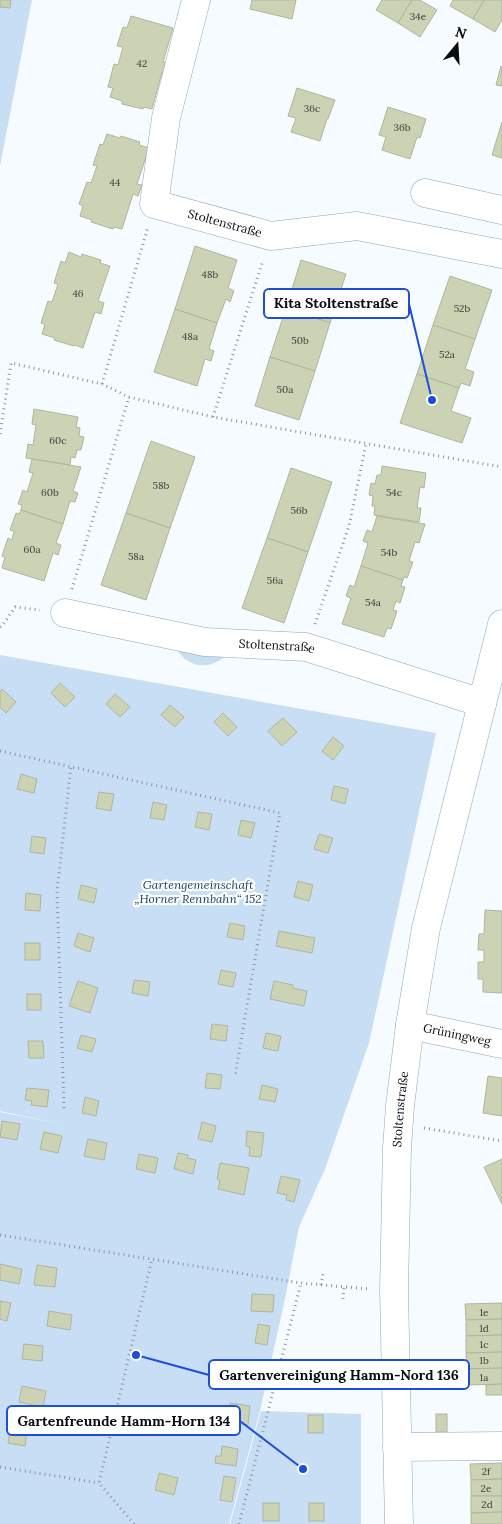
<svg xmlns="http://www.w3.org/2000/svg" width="502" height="1524" font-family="Lora,serif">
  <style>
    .green { fill: #c7def4 }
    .building { fill: #cbd3b4; stroke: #afb59d }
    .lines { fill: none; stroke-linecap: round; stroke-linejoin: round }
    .minor-casing { stroke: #91a5b7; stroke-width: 29 }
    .path { stroke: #90969b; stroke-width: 3; stroke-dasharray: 1 4; stroke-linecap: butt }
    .minor { stroke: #fff; stroke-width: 28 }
    .labels { text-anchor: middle; stroke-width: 4.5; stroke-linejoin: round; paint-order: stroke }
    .number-label { font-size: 10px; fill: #383e3c }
    .street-label { font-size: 12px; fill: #070d14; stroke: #fff }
    .park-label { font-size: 12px; font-style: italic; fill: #194162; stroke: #fff }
    .leader { fill: none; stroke: #1d4ed8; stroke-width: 2 }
    .callout-dot { fill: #1d4ed8; stroke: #fff; stroke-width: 2 }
    .callout { fill: #fff; stroke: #1d4ed8; stroke-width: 2 }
    .callout-label { font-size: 14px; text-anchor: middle; font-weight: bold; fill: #070d14 }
  </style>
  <rect width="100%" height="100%" fill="#f6fbff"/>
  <g class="green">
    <path d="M0 0H32L0 166Z"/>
    <path d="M172 641 231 650C211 674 184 669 172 641Z"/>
    <path d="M0 655 436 733 369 1043 325 1169 219 1151 325 1169 299 1227 285 1299 260 1411 229 1524H0V1112L61 1124 0 1111Z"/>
    <path d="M261 1411 361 1414V1524H230Z"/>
  </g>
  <g class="building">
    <path d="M0 0H11L10 8 0 7Z"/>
    <path d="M252 0H296L292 19 250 9Z"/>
    <path d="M382 0H412L398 23 376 10Z"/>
    <path d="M412 0H420L437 10 420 37 398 23Z"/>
    <path d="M453 0H484L473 19 450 6Z"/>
    <path d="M484 0H502V20L495 32 473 19Z"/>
    <path d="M131 16 173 28 163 62 169 63 166 74 162 72 152 109 144 107 143 109 122 104V101L110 97 113 88 108 87 114 64 118 65 123 47 117 46 123 27 127 28Z"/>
    <path d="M501 66 502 67V86L496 85Z"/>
    <path d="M297 88 335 100 328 119H327L320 141 291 132 296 118 288 116Z"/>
    <path d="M388 107 426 119 420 138 417 137 410 159 382 150 386 137 379 135Z"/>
    <path d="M502 122V158L492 155Z"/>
    <path d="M107 134 120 138 121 136 140 142 139 145 149 148 137 184 142 185 138 196 133 194 122 229 114 227 113 229 91 222 92 220 80 216 83 206 79 204 87 182 91 183 97 166 93 165 100 144 103 145Z"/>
    <path d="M195 246 237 260 228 288 234 291 230 302 226 299 217 323 175 309Z"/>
    <path d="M69 252 81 257 82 254 101 260 100 263 110 266 98 301 104 303 101 314 95 312 83 348 75 345 74 346 54 340 55 338 42 334 45 324 41 323 48 301 52 302 58 284 54 283 61 261 65 263Z"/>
    <path d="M301 260 346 274 330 323 286 308Z"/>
    <path d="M450 276 492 290 475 339 433 325Z"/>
    <path d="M286 308 330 323 315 371 270 357Z"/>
    <path d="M175 309 217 323 209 349 214 351 211 361 205 359 197 386 154 372Z"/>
    <path d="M433 325 475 339 465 369 474 372 470 386 461 383 459 388 417 374Z"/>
    <path d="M270 357 315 371 299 420 255 406Z"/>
    <path d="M417 374 459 388 451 411 471 418 462 443 400 423Z"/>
    <path d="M34 409 78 417 76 427 80 428 79 436 84 437 81 450H77L75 458 71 457 70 465 26 458 28 444 33 445 36 425 32 424Z"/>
    <path d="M151 441 195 457 170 528 126 513Z"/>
    <path d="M32 459 81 467 73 491 78 493 75 502 70 501 63 524 21 510 22 505 18 504 23 490 27 492 33 473 29 472Z"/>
    <path d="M382 466 426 473 424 488 420 487 417 508H421L419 522 374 515 375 506H372L373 496 369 495 371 483 375 484 377 475H381Z"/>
    <path d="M291 468 332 482 308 552 267 538Z"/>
    <path d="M21 510 63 524 56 543 61 545 58 555 53 553 44 581 2 568 5 557 2 556 8 538 12 540 14 531 10 530 16 513 19 514Z"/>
    <path d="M126 513 170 528 146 600 101 585Z"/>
    <path d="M377 516 425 524 419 543 415 542 409 561 413 562 407 578 404 577 403 580 361 566 368 543 363 541 367 530 372 532Z"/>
    <path d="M267 538 308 552 284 623 242 608Z"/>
    <path d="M361 566 403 580 401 586 405 587 400 603 396 601 393 610 397 611 391 629 387 628 384 637 342 624 351 598 346 596 350 585 354 587Z"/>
    <path d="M60 683 75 697 65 707 51 693Z"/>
    <path d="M2 689 16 702 6 713 0 707V691Z"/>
    <path d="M115 694 130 707 120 717 106 704Z"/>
    <path d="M170 705 184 717 175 727 161 715Z"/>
    <path d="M223 713 237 727 228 736 214 722Z"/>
    <path d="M283 718 297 732 282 746 268 731Z"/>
    <path d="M333 737 344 746 333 760 322 751Z"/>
    <path d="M21 774 37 779 34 793 17 789Z"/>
    <path d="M334 786 348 789 345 804 331 800Z"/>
    <path d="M99 792 114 794 111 811 96 808Z"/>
    <path d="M153 802 167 805 164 820 150 818Z"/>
    <path d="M198 812 212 814 209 830 195 827Z"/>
    <path d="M241 820 255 823 251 838 238 835Z"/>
    <path d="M319 834 333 838 328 853 314 849Z"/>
    <path d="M32 836 46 838 44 854 30 852Z"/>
    <path d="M298 881 313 885 309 901 294 897Z"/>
    <path d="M81 885 97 889 94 903 78 899Z"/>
    <path d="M26 893 41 895 40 911 25 910Z"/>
    <path d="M485 910 502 911V993L483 992V979H478V962H484V950H478L479 934H484Z"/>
    <path d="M230 923 245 926 243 940 227 937Z"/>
    <path d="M279 931 315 938 312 953 276 946Z"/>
    <path d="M78 933 94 938 90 952 74 946Z"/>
    <rect x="25" y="943" width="15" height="17"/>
    <path d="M221 970 236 973 233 987 218 984Z"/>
    <path d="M134 980 150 982 148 996 132 993Z"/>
    <path d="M78 981 98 988 90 1013 69 1006Z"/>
    <path d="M274 981 293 985V988L307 991 304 1006 270 999Z"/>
    <rect x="27" y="994" width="14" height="16"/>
    <path d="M212 1024 228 1026 226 1041 210 1039Z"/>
    <path d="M266 1033 281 1036 278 1051 263 1048Z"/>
    <path d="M81 1035 96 1039 92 1052 77 1048Z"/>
    <path d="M28 1041H43L44 1058H29Z"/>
    <path d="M207 1073 222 1075 220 1089 205 1088Z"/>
    <path d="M488 1076 502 1078V1116L483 1113Z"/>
    <path d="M262 1085 278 1089 275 1102 259 1099Z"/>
    <path d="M27 1088 49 1090 47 1107 31 1105 32 1101 25 1100Z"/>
    <path d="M85 1097 99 1101 96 1116 82 1113Z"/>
    <path d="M2 1121 20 1124 17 1140 0 1137Z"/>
    <path d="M202 1122 216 1126 212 1142 198 1139Z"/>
    <path d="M247 1131 264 1133 261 1157 249 1156 250 1147 246 1146Z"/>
    <path d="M44 1132 62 1136 58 1153 40 1149Z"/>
    <path d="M88 1139 107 1143 104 1160 84 1156Z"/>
    <path d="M178 1153 188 1155 187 1158 196 1160 193 1174 174 1169Z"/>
    <path d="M139 1154 158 1158 155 1173 136 1169Z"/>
    <path d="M502 1159V1204L484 1167Z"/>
    <path d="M220 1163 249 1168 244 1195 218 1189 220 1180 217 1179Z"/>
    <path d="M281 1176 300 1180 294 1202 286 1200 287 1195 277 1193Z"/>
    <path d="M0 1264 22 1269 19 1284 0 1280Z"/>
    <path d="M37 1265 57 1268 55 1287 34 1285Z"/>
    <path d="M252 1294 274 1295 273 1312 251 1311Z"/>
    <path d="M0 1301 11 1303 7 1321 0 1319Z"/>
    <path d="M502 1303V1319L466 1320 465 1304Z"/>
    <path d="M49 1311 72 1315 70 1330 47 1326Z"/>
    <path d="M502 1319V1335L466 1336V1320Z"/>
    <path d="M258 1324 270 1326 267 1345 255 1343Z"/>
    <path d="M502 1335V1352L466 1353V1336Z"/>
    <path d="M24 1344 43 1346 42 1361 22 1359Z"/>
    <path d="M502 1352V1368L467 1369 466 1353Z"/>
    <path d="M502 1368V1384L467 1385V1369Z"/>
    <path d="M502 1384V1395H486V1385Z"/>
    <path d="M22 1386 46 1391 43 1407 19 1402Z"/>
    <path d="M230 1403 250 1406 248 1425 228 1422Z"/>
    <rect x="436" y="1414" width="11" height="18"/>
    <rect x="308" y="1415" width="15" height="18"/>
    <path d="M11 1427 27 1430 25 1446 8 1443Z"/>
    <path d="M222 1446 238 1449 236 1466 215 1463 216 1456H221Z"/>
    <path d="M502 1463V1479L471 1480 470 1464Z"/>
    <path d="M159 1473 178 1478 174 1495 155 1490Z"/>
    <path d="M224 1476 236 1478 232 1502 220 1500Z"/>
    <path d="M502 1479V1496H471V1480Z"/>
    <path d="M471 1496H502V1512L471 1513Z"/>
    <rect x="263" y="1503" width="16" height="18"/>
    <rect x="309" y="1503" width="15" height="18"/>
    <path d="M502 1512V1524H471V1513Z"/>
  </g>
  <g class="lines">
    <g class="minor-casing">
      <g id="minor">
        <path id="s1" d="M196 0 166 118 154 204 271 236 357 226 502 254"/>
        <path d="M425 193 502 210"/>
        <path id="s2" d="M65 613 205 642 306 647 482 703"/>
        <path id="s3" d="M410 1025 502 1044"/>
        <path d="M397 1447 502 1446"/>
        <path id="s4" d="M399 1524 394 1290 397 1148 400 1106 410 1025 426 928 502 624"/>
      </g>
    </g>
    <g class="path">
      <path d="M102 384 148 227"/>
      <path d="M213 417 263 260"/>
      <path d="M0 434 11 363 102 384 129 397 213 417 502 467"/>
      <path d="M72 589 129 397"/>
      <path d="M315 624 349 526 366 444"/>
      <path d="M0 627 2 626 15 607 40 610"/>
      <path d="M0 751 280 813 235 1076"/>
      <path d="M64 1108 57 891 71 766"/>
      <path d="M424 1128 502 1141"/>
      <path d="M0 1235 301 1283 370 1289"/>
      <path d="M321 1285 323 1274"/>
      <path d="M343 1299 344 1287"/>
      <path d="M0 1467 99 1483"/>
      <path d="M134 1524 99 1483 152 1259"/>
      <path d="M239 1524 301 1283"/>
    </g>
    <use href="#minor" class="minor"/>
  </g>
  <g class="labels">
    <g class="number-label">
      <text x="418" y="20">34e</text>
      <text x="142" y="67">42</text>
      <text x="312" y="112">36c</text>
      <text x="402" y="131">36b</text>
      <text x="115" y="186">44</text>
      <text x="210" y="278">48b</text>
      <text x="78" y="297">46</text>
      <text x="462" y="312">52b</text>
      <text x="190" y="340">48a</text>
      <text x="300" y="344">50b</text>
      <text x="447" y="358">52a</text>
      <text x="285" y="393">50a</text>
      <text x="58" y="444">60c</text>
      <text x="161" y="489">58b</text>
      <text x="50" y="496">60b</text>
      <text x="394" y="496">54c</text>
      <text x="299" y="514">56b</text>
      <text x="32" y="553">60a</text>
      <text x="389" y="556">54b</text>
      <text x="136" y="560">58a</text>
      <text x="275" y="584">56a</text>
      <text x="373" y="606">54a</text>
      <text x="484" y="1316">1e</text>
      <text x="484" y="1332">1d</text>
      <text x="484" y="1348">1c</text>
      <text x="484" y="1364">1b</text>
      <text x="484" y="1381">1a</text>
      <text x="486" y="1475">2f</text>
      <text x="486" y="1492">2e</text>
      <text x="487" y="1508">2d</text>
    </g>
    <g class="street-label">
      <text dy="4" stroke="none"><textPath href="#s1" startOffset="282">Stoltenstraße</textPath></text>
      <text dy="4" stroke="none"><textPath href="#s2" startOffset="215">Stoltenstraße</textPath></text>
      <text dy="4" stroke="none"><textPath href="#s3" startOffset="48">Grüningweg</textPath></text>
      <text dy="4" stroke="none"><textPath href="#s4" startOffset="415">Stoltenstraße</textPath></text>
    </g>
    <g class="park-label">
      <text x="198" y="889">Gartengemeinschaft<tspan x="198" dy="14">„Horner Rennbahn“ 152</tspan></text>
    </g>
  </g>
  <path class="leader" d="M432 400L409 304M136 1355L209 1375M303 1469L240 1421"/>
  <g class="callout-dot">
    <circle cx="432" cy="400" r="5"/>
    <circle cx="136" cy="1355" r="5"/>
    <circle cx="303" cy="1469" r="5"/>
  </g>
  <g class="callout">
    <rect x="264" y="289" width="145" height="29" rx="5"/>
    <rect x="209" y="1360" width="260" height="29" rx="5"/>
    <rect x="7" y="1406" width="233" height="29" rx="5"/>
  </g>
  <g class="callout-label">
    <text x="336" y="308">Kita Stoltenstraße</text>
    <text x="339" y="1380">Gartenvereinigung Hamm-Nord 136</text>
    <text x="124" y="1426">Gartenfreunde Hamm-Horn 134</text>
  </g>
  <g transform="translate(457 45) rotate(18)" stroke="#ffffff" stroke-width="4" paint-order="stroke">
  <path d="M0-4L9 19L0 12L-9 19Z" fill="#070d14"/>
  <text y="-8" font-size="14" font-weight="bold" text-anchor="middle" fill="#070d14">N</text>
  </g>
</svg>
